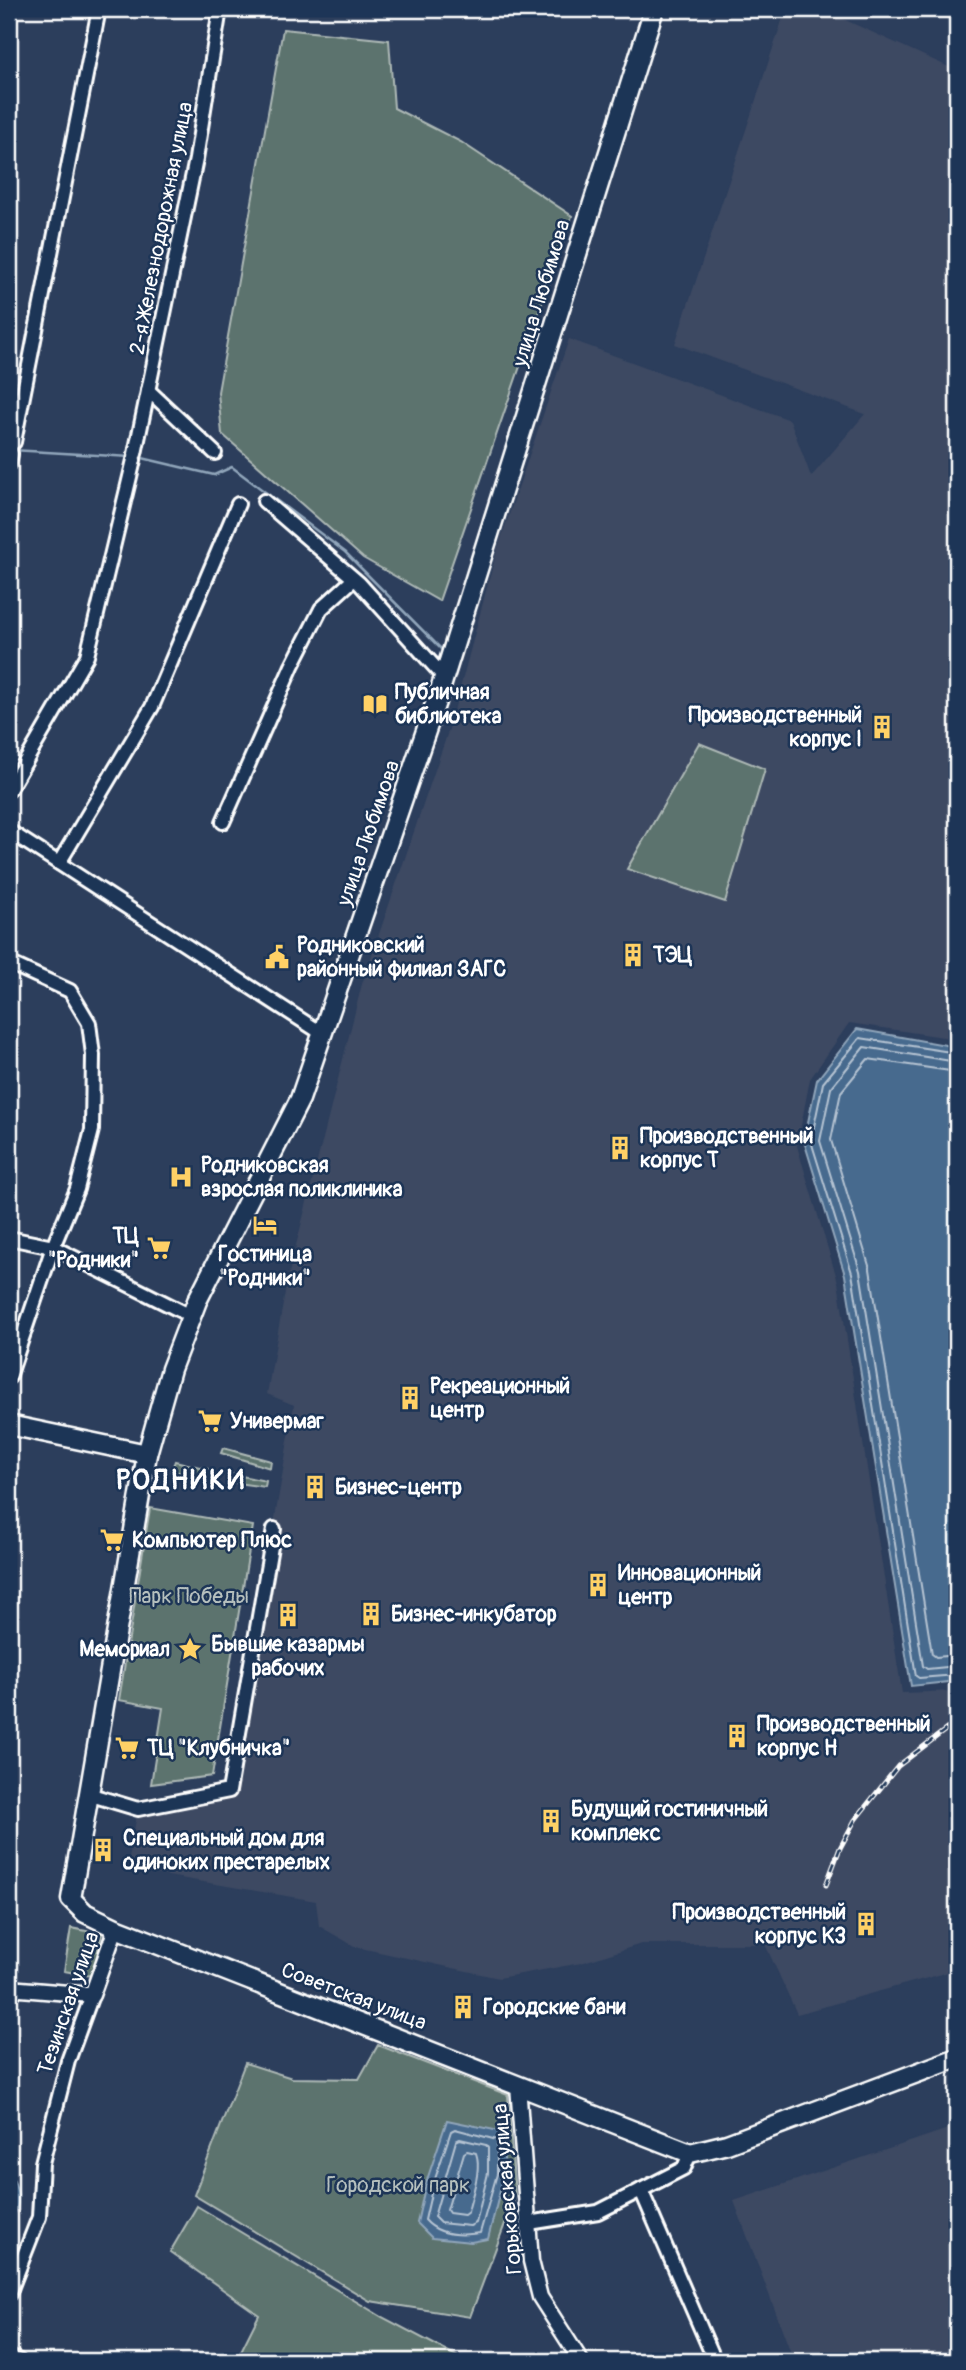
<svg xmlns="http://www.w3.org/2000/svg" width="966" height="2370" font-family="Pangolin,sans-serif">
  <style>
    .built { fill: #3d4962 }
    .green { fill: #5c736e; stroke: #aeb9b6; stroke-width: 2 }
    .water { fill: #476a8e; stroke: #91a6bb; stroke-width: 2 }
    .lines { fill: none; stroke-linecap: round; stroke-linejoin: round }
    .shore { stroke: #b5c3d2; stroke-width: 2 }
    .stream { stroke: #91a6bb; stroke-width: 2.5 }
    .minor-casing { stroke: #fff; stroke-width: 18 }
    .tertiary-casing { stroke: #fff; stroke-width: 19 }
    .secondary-casing { stroke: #fff; stroke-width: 23 }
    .minor { stroke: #1d3557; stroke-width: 12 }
    .tertiary { stroke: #1d3557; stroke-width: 14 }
    .secondary { stroke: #1d3557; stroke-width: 18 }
    .rail-casing { stroke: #fff; stroke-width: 5 }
    .rail { stroke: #1d3557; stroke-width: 2.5; stroke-dasharray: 8; stroke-linecap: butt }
    .labels { text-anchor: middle; stroke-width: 5; stroke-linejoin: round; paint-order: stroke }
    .street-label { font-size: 21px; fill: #fff; stroke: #1d3557 }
    .poi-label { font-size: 21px; font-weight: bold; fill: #fff; stroke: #1d3557; text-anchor: start }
    .park-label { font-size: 21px; fill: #b6c0be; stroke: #1d3557 }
    .district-label { font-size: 28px; font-weight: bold; letter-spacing: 2px; fill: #fff; stroke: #1d3557 }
  </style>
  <rect width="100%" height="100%" fill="#2c3e5c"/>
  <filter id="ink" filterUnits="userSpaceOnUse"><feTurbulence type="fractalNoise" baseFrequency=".0143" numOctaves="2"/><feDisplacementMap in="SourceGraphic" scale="14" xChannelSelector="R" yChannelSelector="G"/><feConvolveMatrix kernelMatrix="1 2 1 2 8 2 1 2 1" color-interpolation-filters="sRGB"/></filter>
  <g filter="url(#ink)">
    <g class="built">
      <path d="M786 9H821L953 69 957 86V1039L849 1023 810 1079 797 1146 838 1282 902 1693 955 1691 957 1966 942 1974 797 2014 765 1944H641L581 1963 499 1978 356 1947 319 1926 316 1901 127 1869 138 1809 229 1791 294 1405 267 1394 287 1281 362 984 450 726 497 550 569 339 790 420 811 477 865 414 675 344Z"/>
      <path d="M957 2126V2361H794L734 2201Z"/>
    </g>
    <g class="green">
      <path d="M283 29 389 40 394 108 461 142 572 216 439 601 363 558 222 434 218 392Z"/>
      <path d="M699 743 765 769 725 902 627 869Z"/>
      <path d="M223 1448 271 1461 270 1468 221 1453Z"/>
      <path d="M175 1461 208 1469 207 1477 171 1471Z"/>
      <path d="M231 1474 266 1481 265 1487 229 1482Z"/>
      <path d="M150 1508 253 1526 212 1776 151 1784 163 1708 119 1700Z"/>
      <path d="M71 1928 102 1934 92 1976 64 1971Z"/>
      <path d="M378 2045 508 2095 515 2197 470 2317 370 2301 194 2195 245 2063 292 2078 359 2079Z"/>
      <path d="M197 2206 382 2317 466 2361H236L259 2315 170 2252Z"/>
    </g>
    <g class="water">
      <path d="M857 1029 957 1047V1681L911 1686 845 1275 804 1141 817 1080Z"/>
      <path d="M447 2120 504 2132V2175L488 2239 471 2242 432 2238 417 2223 426 2183Z"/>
      <path d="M9 2177 13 2179C20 2194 21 2209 9 2222Z"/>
    </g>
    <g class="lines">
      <g class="shore">
        <path d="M957 1053 860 1038 823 1083 811 1141 852 1273 916 1676 919 1678 957 1675"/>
        <path d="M957 1062 864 1047 831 1088 820 1141 860 1271 923 1666 927 1669 957 1666"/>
        <path d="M957 1072 868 1059 841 1092 831 1140 870 1269 932 1654 936 1657 957 1655"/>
        <path d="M455 2129 497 2140V2174L480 2233C461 2236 438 2235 425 2220L433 2185 451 2131Z"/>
        <path d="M460 2139 486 2145 488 2148V2173L476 2223 470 2226 440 2223 434 2217 456 2141Z"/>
        <path d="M467 2151 476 2153C482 2170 472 2194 468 2212L464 2215 449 2213 447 2210 464 2153Z"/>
      </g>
      <g class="stream">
        <path d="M12 450 131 457"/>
        <path d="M138 457 214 475 232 467 345 552 445 653"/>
      </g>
      <g class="minor-casing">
        <g id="minor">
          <path d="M148 390 215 453"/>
          <path d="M14 442 99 9"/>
          <path d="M135 454 196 159 220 9"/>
          <path d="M9 463 11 454"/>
          <path d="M264 501 359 583 444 677"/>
          <path d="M9 790 87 656 134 460"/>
          <path d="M223 822 292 666 321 609 354 579"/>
          <path d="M9 831 323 1034"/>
          <path d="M59 863 152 707 238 504"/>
          <path d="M9 963 70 991 89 1023 93 1055 92 1130 77 1189 53 1247 9 1377"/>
          <path d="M9 1238 53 1247 191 1316"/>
          <path d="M88 1794 138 1809 229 1791 274 1529"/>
          <path d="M641 2190 715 2361"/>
          <path d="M529 2223 598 2212 684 2168 690 2153"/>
          <path d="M9 2294 39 2217 42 2163 68 2061 92 1995"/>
          <path d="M9 2356 19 2361"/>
        </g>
      </g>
      <g class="tertiary-casing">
        <g id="tertiary">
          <path d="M9 1988 92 1995 116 1928"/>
          <path d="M518 2085 531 2261 540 2297 581 2361"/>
        </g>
      </g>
      <g class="secondary-casing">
        <g id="secondary">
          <path d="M654 9 440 690 300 1099 197 1301 171 1369 147 1454 71 1899 85 1913 116 1928 690 2153 727 2144 957 2058"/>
          <path d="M9 1425 147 1454"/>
        </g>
      </g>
      <use href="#minor" class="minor"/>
      <use href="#tertiary" class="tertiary"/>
      <use href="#secondary" class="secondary"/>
      <g class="rail-casing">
        <path id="rail" d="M826 1885 840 1848 855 1820 898 1766 948 1728 957 1724"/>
      </g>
      <use href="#rail" class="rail"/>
    </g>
  </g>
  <defs>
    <g id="library-bare" transform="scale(1.89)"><path d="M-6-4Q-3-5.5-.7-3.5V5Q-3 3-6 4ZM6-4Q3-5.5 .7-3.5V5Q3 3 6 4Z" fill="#ffd166" stroke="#1d3557" stroke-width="2.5" paint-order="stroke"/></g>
    <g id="building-bare" transform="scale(1.89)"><path d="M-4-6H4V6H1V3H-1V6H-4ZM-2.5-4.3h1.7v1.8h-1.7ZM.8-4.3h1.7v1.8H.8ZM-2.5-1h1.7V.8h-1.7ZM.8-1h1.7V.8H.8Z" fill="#ffd166" stroke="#1d3557" stroke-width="2.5" paint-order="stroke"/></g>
    <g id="civic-bare" transform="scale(1.89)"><path d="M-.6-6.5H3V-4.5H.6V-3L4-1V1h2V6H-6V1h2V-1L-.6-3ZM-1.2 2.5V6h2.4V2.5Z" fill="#ffd166" stroke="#1d3557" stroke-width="2.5" paint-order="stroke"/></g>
    <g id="hospital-bare" transform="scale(1.89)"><path d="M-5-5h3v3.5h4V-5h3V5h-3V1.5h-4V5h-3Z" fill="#ffd166" stroke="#1d3557" stroke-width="2.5" paint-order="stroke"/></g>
    <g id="hotel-bare" transform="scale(1.89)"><path d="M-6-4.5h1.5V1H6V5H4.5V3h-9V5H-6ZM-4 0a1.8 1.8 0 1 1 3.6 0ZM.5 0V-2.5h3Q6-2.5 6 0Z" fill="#ffd166" stroke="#1d3557" stroke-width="2.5" paint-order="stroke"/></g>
    <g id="supermarket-bare" transform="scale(1.89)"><path d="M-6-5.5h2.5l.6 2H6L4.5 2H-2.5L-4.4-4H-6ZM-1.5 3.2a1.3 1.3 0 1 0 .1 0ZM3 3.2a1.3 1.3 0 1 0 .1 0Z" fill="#ffd166" stroke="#1d3557" stroke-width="2.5" paint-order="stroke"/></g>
    <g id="sight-bare" transform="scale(1.89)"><path d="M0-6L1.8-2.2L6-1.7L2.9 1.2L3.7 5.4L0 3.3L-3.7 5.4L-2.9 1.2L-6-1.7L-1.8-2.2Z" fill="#ffd166" stroke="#1d3557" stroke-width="2.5" paint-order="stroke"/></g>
  </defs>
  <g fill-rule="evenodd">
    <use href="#library-bare" x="375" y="704"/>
    <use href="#building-bare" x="882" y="727"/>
    <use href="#building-bare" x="633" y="955"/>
    <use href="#civic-bare" x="277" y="957"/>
    <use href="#building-bare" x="620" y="1148"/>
    <use href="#hospital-bare" x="181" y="1177"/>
    <use href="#hotel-bare" x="265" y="1225"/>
    <use href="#supermarket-bare" x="159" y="1248"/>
    <use href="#building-bare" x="410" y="1398"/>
    <use href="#supermarket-bare" x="210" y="1421"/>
    <use href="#building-bare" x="315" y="1487"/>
    <use href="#supermarket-bare" x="112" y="1540"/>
    <use href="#building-bare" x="598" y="1585"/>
    <use href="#building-bare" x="371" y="1614"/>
    <use href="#building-bare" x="288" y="1615"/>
    <use href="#sight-bare" x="190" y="1649"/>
    <use href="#building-bare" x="737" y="1736"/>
    <use href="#supermarket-bare" x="127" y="1748"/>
    <use href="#building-bare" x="551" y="1821"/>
    <use href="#building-bare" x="103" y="1850"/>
    <use href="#building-bare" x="866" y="1924"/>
    <use href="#building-bare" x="463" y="2007"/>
  </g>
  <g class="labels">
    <g class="street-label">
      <text transform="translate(161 228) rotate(-79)" y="7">2-я Железнодорожная улица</text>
      <text transform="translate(541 293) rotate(-73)" y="7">улица Любимова</text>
      <text transform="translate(368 833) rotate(-71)" y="7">улица Любимова</text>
      <text transform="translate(354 1996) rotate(21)" y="7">Советская улица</text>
      <text transform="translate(68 2003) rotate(-71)" y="7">Тезинская улица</text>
      <text transform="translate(507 2189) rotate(-95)" y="7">Горьковская улица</text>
    </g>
    <g class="poi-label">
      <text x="395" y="699">Публичная<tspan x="395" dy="24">библиотека</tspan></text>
      <text x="862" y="722" text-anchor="end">Производственный<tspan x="862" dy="24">корпус I</tspan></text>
      <text x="297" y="952">Родниковский<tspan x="297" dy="24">районный филиал ЗАГС</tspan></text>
      <text x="653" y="962">ТЭЦ</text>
      <text x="640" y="1143">Производственный<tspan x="640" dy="24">корпус T</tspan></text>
      <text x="201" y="1172">Родниковская<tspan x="201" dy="24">взрослая поликлиника</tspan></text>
      <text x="139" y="1243" text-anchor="end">ТЦ<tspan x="139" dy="24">"Родники"</tspan></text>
      <text x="265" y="1261" text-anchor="middle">Гостиница<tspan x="265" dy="24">"Родники"</tspan></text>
      <text x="430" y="1393">Рекреационный<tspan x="430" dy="24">центр</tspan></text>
      <text x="230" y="1428">Универмаг</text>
      <text x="335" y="1494">Бизнес-центр</text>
      <text x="132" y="1547">Компьютер Плюс</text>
      <text x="618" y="1580">Инновационный<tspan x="618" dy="24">центр</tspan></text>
      <text x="391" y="1621">Бизнес-инкубатор</text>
      <text x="288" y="1651" text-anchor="middle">Бывшие казармы<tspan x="288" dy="24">рабочих</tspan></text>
      <text x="170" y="1656" text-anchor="end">Мемориал</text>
      <text x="757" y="1731">Производственный<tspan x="757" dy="24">корпус H</tspan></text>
      <text x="147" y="1755">ТЦ "Клубничка"</text>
      <text x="571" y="1816">Будущий гостиничный<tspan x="571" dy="24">комплекс</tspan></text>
      <text x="123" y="1845">Специальный дом для<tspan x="123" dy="24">одиноких престарелых</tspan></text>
      <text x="846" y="1919" text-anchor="end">Производственный<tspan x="846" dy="24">корпус K3</tspan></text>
      <text x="483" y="2014">Городские бани</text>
    </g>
    <g class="park-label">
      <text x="189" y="1603">Парк Победы</text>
      <text x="398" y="2192">Городской парк</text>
    </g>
    <g class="district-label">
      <text x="181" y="1489">РОДНИКИ</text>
    </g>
  </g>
  <rect width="966" height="2370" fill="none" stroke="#1d3557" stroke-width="35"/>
  <rect x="18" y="18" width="931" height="2335" fill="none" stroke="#fff" stroke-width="2.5" filter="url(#ink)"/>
</svg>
